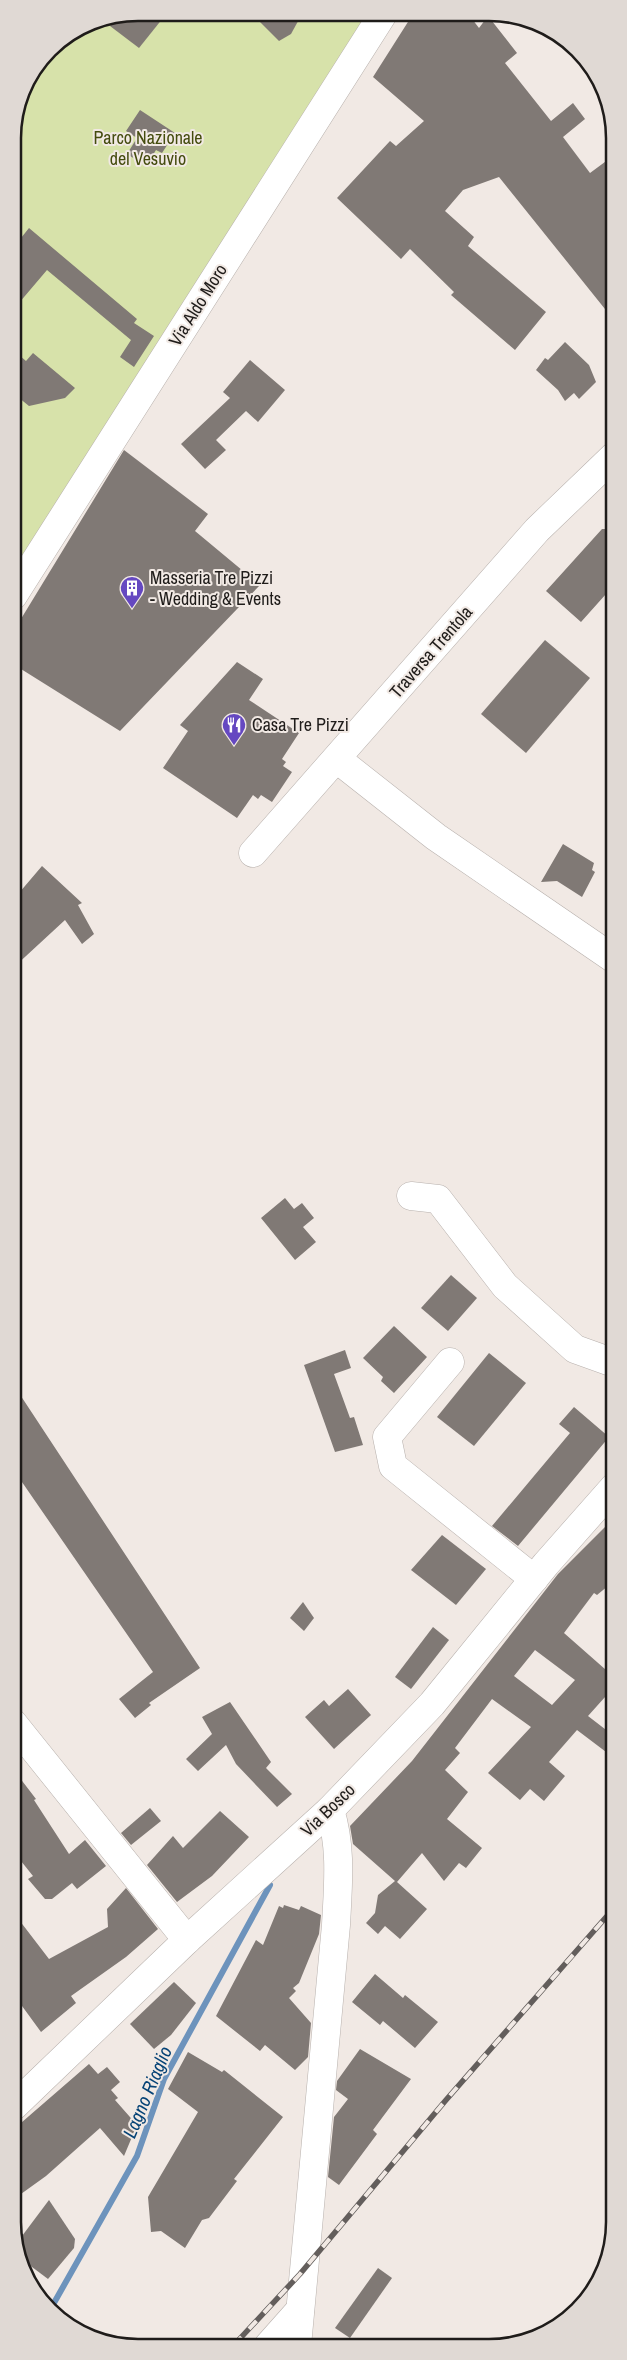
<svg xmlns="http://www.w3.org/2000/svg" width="627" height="2360" font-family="'Archivo Narrow',sans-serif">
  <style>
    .green { fill: #d7e2aa }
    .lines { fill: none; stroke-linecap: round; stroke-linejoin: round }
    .stream { stroke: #6d93bc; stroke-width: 6 }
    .building { fill: #807975; fill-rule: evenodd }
    .minor-casing { stroke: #b8b1ad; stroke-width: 29 }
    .major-casing { stroke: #b8b1ad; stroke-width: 29 }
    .minor { stroke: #fff; stroke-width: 28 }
    .major { stroke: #fff; stroke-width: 28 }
    .rail-casing { stroke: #635e5c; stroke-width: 5.5 }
    .rail { stroke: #f1e9e4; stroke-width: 4; stroke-dasharray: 11; stroke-linecap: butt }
    .labels { text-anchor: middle; stroke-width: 4; stroke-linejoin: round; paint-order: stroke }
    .park-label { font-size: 18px; fill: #444c0e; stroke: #f1e9e4 }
    .street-label { font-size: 18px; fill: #1f1c1a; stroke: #f1e9e4 }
    .poi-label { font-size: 18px; fill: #1f1c1a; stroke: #f1e9e4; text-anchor: start }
    .water-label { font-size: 19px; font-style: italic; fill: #064376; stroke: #f1e9e4 }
    .rim { fill: none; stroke: #1f1c1a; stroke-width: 2.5 }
  </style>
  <rect width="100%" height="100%" fill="#f1e9e4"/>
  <path class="green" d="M138 13 393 14 13 605V130L22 90 50 49 90 22Z"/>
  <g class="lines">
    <path class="stream" d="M50 2310 137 2156 164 2079 270 1885"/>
  </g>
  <g class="building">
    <path d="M138 12 167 13 139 48 110 26 117 17Z"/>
    <path d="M251 13H280L302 14 291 34 279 41Z"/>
    <path d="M413 14 469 15 479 28 488 16 517 53 505 63 551 121 573 103 585 119 563 137 590 173 613 156V319L499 177 463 190 445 211 474 237 468 246 546 312 515 350 451 295 454 292 410 249 401 259 337 198 390 141 396 146 424 121 373 77Z"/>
    <path d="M140 110 175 133 162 153 156 150 146 166 127 154 137 138 126 131Z"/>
    <path d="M29 228 137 319 134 323 154 336 134 367 120 357 131 340 47 270 13 310V248Z"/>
    <path d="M565 342 589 365 596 382 579 399 574 393 565 401 558 390 536 370 545 358 548 360Z"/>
    <path d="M13 350 26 361 33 353 75 388 65 398 29 406 13 393Z"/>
    <path d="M250 360 285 390 258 422 246 411 216 440 226 450 205 469 181 444 230 398 223 392Z"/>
    <path d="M124 450 208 514 195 531 260 585 120 731 13 664V632Z"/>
    <path d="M602 529H614V590L606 594 581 622 546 591Z"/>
    <path d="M545 640 590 678 526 753 481 714Z"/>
    <path d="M237 662 263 679 249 700 299 733 282 759 286 762 283 766 292 772 272 802 261 795 258 799 253 795 237 818 163 768 188 731 180 725Z"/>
    <path d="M563 844 594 863 592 870 595 872 582 897 557 881 541 882Z"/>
    <path d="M42 866 82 903 78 905 94 934 82 944 65 920 13 968V900Z"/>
    <path d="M285 1198 294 1209 302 1203 314 1218 303 1227 316 1242 295 1260 261 1218Z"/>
    <path d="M451 1275 477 1298 448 1331 421 1308Z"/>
    <path d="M394 1326 427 1357 394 1393 381 1381 383 1377 363 1358Z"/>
    <path d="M345 1350 351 1368 334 1374 350 1418 354 1417 363 1445 335 1452 304 1365Z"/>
    <path d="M489 1353 526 1383 474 1446 437 1417Z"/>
    <path d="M13 1384 200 1668 149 1703 151 1705 135 1718 119 1699 153 1672 13 1469Z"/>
    <path d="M574 1407 609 1437 518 1546 492 1526 570 1433 559 1424Z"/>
    <path d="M614 1518V1581L597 1595 594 1593 564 1633 614 1677V1687L588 1716 614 1736V1758L577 1730 549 1762 565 1776 544 1801 530 1789 520 1800 488 1773 531 1727 492 1699 455 1748 460 1753 445 1770 468 1792 447 1819 482 1848 466 1868 459 1863 444 1881 422 1853 397 1882 427 1909 400 1939 385 1926 378 1934 366 1923 375 1913 378 1895 395 1881 353 1844 350 1826 412 1761 558 1574ZM535 1650 575 1680 552 1705 514 1676Z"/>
    <path d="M442 1535 486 1569 456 1605 411 1570Z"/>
    <path d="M303 1602 314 1618 304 1631 290 1618Z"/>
    <path d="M433 1627 449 1640 411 1689 395 1677Z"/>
    <path d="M348 1689 371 1715 334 1749 305 1717 324 1700 329 1706Z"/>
    <path d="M230 1702 271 1762 266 1768 292 1794 277 1807 236 1764 226 1745 198 1771 186 1759 212 1734 202 1717Z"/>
    <path d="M13 1769 36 1799 34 1800 69 1854 85 1840 106 1866 77 1889 72 1883 52 1899H45L28 1879 33 1876 13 1851Z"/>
    <path d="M150 1808 161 1821 131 1845 121 1833Z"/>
    <path d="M220 1811 249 1837 212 1876 177 1902 147 1865 173 1836 183 1848Z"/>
    <path d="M126 1888 158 1929 126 1957 71 1996 76 2003 41 2032 14 1995 13 1912 49 1959 108 1927 107 1909Z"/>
    <path d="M284 1905 299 1910 301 1906 321 1915 319 1934 299 1983 293 1988 296 1991 289 1998 311 2023 308 2057 295 2070 265 2045 260 2051 216 2016 256 1940 263 1945 279 1906 283 1908Z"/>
    <path d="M375 1974 403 1998 405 1995 438 2022 415 2048 383 2021 380 2025 352 2002Z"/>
    <path d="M174 1982 196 2003 171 2035 154 2049 130 2024Z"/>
    <path d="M360 2049 411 2079 373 2130 377 2134 339 2185 328 2177 334 2117 348 2099 336 2090 337 2081Z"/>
    <path d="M188 2052 222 2072 224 2070 283 2117 234 2179 237 2181 209 2218 202 2220 185 2248 161 2231 151 2232 148 2197 198 2112 168 2089Z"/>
    <path d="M89 2064 98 2074 107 2067 120 2082 111 2090 118 2098 115 2100 137 2125 124 2156 100 2128 46 2176 14 2199V2129Z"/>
    <path d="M49 2200 75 2239 74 2248 48 2279 24 2261 16 2244Z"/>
    <path d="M378 2268 392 2278 350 2338 335 2328Z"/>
  </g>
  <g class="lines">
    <g class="minor-casing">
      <g id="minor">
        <path d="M13 596 383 14"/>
        <path d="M337 759 436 837 614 959"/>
        <path d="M253 853 537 530 614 456"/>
        <path d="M411 1196 438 1199 505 1286 575 1349 614 1363"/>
        <path d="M450 1362 387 1437 393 1466 534 1579"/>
        <path d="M13 1723 187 1940"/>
        <path d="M268 2346 300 2310"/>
        <path d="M297 2346 336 1925C338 1886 342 1847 330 1810"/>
      </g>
    </g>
    <g class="major-casing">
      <path id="major" d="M14 2106 187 1940 330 1810 432 1704 546 1564 614 1487"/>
    </g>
    <use href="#minor" class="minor"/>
    <use href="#major" class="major"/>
    <g class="rail-casing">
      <path id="rail" d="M234 2345 300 2274 446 2100 614 1908"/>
    </g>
    <use href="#rail" class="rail"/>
  </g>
  <defs>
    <g id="building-pin" transform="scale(1.25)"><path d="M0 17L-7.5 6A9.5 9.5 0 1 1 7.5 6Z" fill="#6548c1" stroke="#f1e9e4"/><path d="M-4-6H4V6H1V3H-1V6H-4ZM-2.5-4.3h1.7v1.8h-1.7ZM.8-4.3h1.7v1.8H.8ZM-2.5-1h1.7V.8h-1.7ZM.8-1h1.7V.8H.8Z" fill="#fff"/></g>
    <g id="restaurant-pin" transform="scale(1.25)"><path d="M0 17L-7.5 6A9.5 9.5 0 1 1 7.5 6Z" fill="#6548c1" stroke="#f1e9e4"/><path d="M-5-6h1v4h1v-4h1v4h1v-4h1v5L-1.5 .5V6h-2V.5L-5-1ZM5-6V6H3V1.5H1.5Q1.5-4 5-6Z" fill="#fff"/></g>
  </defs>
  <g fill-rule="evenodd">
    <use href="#building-pin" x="132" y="588"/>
    <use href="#restaurant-pin" x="234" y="725"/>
  </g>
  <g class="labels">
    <g class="park-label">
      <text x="148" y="144">Parco Nazionale<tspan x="148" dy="21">del Vesuvio</tspan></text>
    </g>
    <g class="street-label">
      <text transform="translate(198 305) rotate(-58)" y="6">Via Aldo Moro</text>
      <text transform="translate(431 652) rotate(-49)" y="6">Traversa Trentola</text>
      <text transform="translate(328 1810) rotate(-44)" y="6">Via Bosco</text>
    </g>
    <g class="poi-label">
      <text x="150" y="584">Masseria Tre Pizzi<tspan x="150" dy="21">- Wedding &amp; Events</tspan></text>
      <text x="252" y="731">Casa Tre Pizzi</text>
    </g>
    <g class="water-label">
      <text transform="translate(147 2092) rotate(-67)" y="7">Lagno Riaglio</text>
    </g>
  </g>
  <path d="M0 0H627V2360H0ZM138 21H489A117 117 0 0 1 606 138V2222A117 117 0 0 1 489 2339H138A117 117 0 0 1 21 2222V138A117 117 0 0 1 138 21Z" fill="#e0d9d4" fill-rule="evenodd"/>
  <path class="rim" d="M138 21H489A117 117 0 0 1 606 138V2222A117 117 0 0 1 489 2339H138A117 117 0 0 1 21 2222V138A117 117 0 0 1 138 21Z"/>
</svg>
